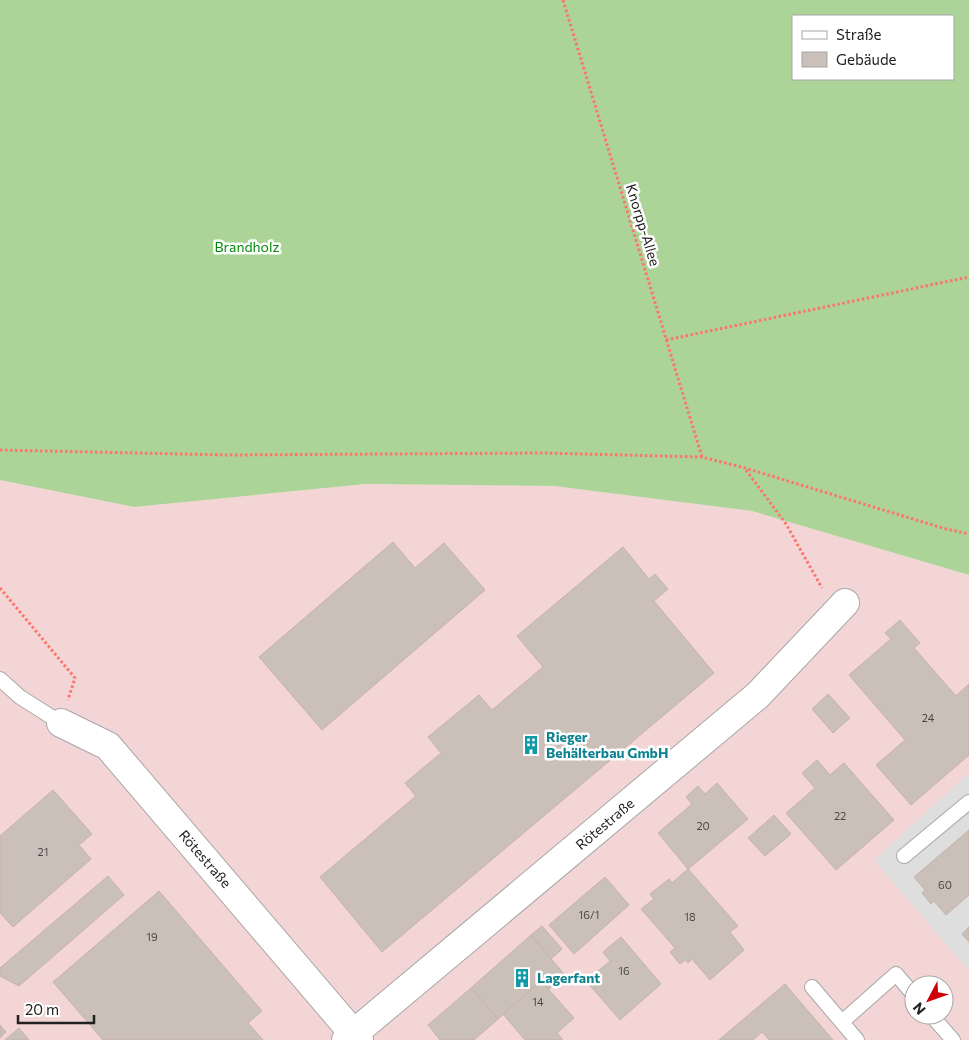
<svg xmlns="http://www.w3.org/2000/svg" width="969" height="1040" font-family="Commissioner,sans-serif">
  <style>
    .residential { fill: #dfdede }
    .commercial { fill: #f3d5d5; fill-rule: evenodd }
    .forest { fill: #acd499; fill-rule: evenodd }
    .building { fill: #cac0b9; stroke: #c5b3a8 }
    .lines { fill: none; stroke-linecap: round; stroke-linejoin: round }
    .service-casing { stroke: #a8a8a8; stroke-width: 16 }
    .minor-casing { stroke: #a8a8a8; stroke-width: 30 }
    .path { stroke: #ff746a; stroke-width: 3; stroke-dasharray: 2.5 2.5; stroke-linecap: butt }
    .service { stroke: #fff; stroke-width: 14 }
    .minor { stroke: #fff; stroke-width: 28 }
    .labels { text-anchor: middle; stroke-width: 5; stroke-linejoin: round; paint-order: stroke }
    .number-label { font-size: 11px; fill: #4b4947 }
    .street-label { font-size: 14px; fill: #212121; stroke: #fff }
    .park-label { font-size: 14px; fill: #04890a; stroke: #fff }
    .culture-label { font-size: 14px; font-weight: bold; fill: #0d838f; stroke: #fff; text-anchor: start }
  </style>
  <rect width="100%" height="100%" fill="#f2eee7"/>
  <path class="residential" d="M969 773V971L874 860Z"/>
  <path class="commercial" d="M0 480 134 507 366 484 554 486 752 511 969 575V773L874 860 969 971V1040H0ZM914 985H944V1015H914Z"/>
  <path class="forest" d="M0 0H969V575L752 511 554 486 366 484 134 507 0 480ZM793 16H953V79H793Z"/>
  <g class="building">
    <path d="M393 542 415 568 444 543 485 590 322 730 259 657Z"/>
    <path d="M623 547 649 579 655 574 668 589 654 601 714 673 382 952 320 877 416 796 405 783 441 753 428 737 479 695 492 710 543 667 517 636Z"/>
    <path d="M900 620 920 643 914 648 956 696 969 684V755L911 805 876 765 905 740 849 675 891 639 885 633Z"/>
    <path d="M828 694 850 718 833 733 812 709Z"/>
    <path d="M817 760 830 775 844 763 894 820 836 870 786 813 815 788 802 773Z"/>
    <path d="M717 783 748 819 688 869 658 833 692 804 686 797 698 786 705 794Z"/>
    <path d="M53 790 92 834 79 845 91 859 13 927 0 913V836Z"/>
    <path d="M774 815 791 834 765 856 748 838Z"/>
    <path d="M969 830V895L946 915 934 901 931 904 922 893 925 890 914 877Z"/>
    <path d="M688 869 738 926 730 932 744 950 710 980 692 959 688 963 685 960 680 964 670 952 675 948 641 909 654 899 650 894 669 879 672 883Z"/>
    <path d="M108 876 124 895 19 986 0 976V968Z"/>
    <path d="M605 877 629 905 574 954 549 925Z"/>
    <path d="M159 891 262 1011 248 1023 263 1040H103L53 982Z"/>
    <path d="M542 926 562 949 551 959 531 935Z"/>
    <path d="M969 927V942L962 934Z"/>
    <path d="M531 935 565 975 549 989 541 981 498 1019 471 988Z"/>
    <path d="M621 937 661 984 620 1020 586 981 610 961 603 952Z"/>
    <path d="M541 981 574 1018 557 1033 563 1040H525L503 1014Z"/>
    <path d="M785 984 833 1040H769L762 1032 753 1040H719Z"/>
    <path d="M471 988 498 1019 474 1040H440L428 1025Z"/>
    <path d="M0 1025 6 1032 0 1038Z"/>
    <path d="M19 1028 29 1040H5Z"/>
  </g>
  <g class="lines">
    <g class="service-casing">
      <g id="service">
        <path d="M0 679 20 697 61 723"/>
        <path d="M904 856 969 802"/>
        <path d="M812 987 857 1040"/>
        <path d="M931 1015 953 1040"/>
        <path d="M842 1022 896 974 914 995"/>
      </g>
    </g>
    <g class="minor-casing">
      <g id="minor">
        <path d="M61 723 108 746 359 1040"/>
        <path d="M346 1040 758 695 845 603"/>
      </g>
    </g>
    <g class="path">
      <path d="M563 0 702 457"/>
      <path d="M666 340 969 277"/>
      <path d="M0 450 228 455 543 453 702 457 745 468 946 529 969 534"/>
      <path d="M746 470 786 524 822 588"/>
      <path d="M0 588 75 678 68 700"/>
    </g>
    <use href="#service" class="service"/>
    <use href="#minor" class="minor"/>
  </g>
  <defs>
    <g id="building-bare" transform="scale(1.5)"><path d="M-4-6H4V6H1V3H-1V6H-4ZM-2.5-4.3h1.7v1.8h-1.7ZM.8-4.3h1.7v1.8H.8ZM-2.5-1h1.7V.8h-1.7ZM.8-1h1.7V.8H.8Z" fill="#0f9aa8" stroke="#fff" stroke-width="2.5" paint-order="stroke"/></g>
  </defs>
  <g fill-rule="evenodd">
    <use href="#building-bare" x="531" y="745"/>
    <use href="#building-bare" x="522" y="978"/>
  </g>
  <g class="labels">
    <g class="number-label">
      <text x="928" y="722">24</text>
      <text x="840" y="820">22</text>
      <text x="703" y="830">20</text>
      <text x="43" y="856">21</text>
      <text x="945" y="889">60</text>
      <text x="589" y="919">16/1</text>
      <text x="690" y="921">18</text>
      <text x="152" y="941">19</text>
      <text x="624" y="975">16</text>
      <text x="538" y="1006">14</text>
    </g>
    <g class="street-label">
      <text transform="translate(643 225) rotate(73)" y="5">Knorpp-Allee</text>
      <text transform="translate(605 824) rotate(-40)" y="5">Rötestraße</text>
      <text transform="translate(205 859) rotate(49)" y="5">Rötestraße</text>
    </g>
    <g class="park-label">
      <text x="247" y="252">Brandholz</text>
    </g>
    <g class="culture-label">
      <text x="546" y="742">Rieger<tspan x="546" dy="16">Behälterbau GmbH</tspan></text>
      <text x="537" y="983">Lagerfant</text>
    </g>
  </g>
  <rect x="792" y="15" width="162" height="65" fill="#ffffff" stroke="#a6a6a6"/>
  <rect x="802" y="31" width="25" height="8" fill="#ffffff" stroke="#a6a6a6"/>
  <text x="836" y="40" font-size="15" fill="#212121">Straße</text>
  <rect x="802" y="52" width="25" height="15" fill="#cac0b9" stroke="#a6a6a6"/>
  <text x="836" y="65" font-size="15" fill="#212121">Gebäude</text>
  <g transform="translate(929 1000) rotate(229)"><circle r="24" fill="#ffffff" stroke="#a6a6a6"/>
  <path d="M0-4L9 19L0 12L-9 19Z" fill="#d10008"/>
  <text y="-8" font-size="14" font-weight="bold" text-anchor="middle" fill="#212121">N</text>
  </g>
  <path d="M18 1015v8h76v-8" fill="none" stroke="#212121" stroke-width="2.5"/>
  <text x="25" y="1015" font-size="15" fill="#212121" stroke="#ffffff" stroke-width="4" paint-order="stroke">20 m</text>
</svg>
